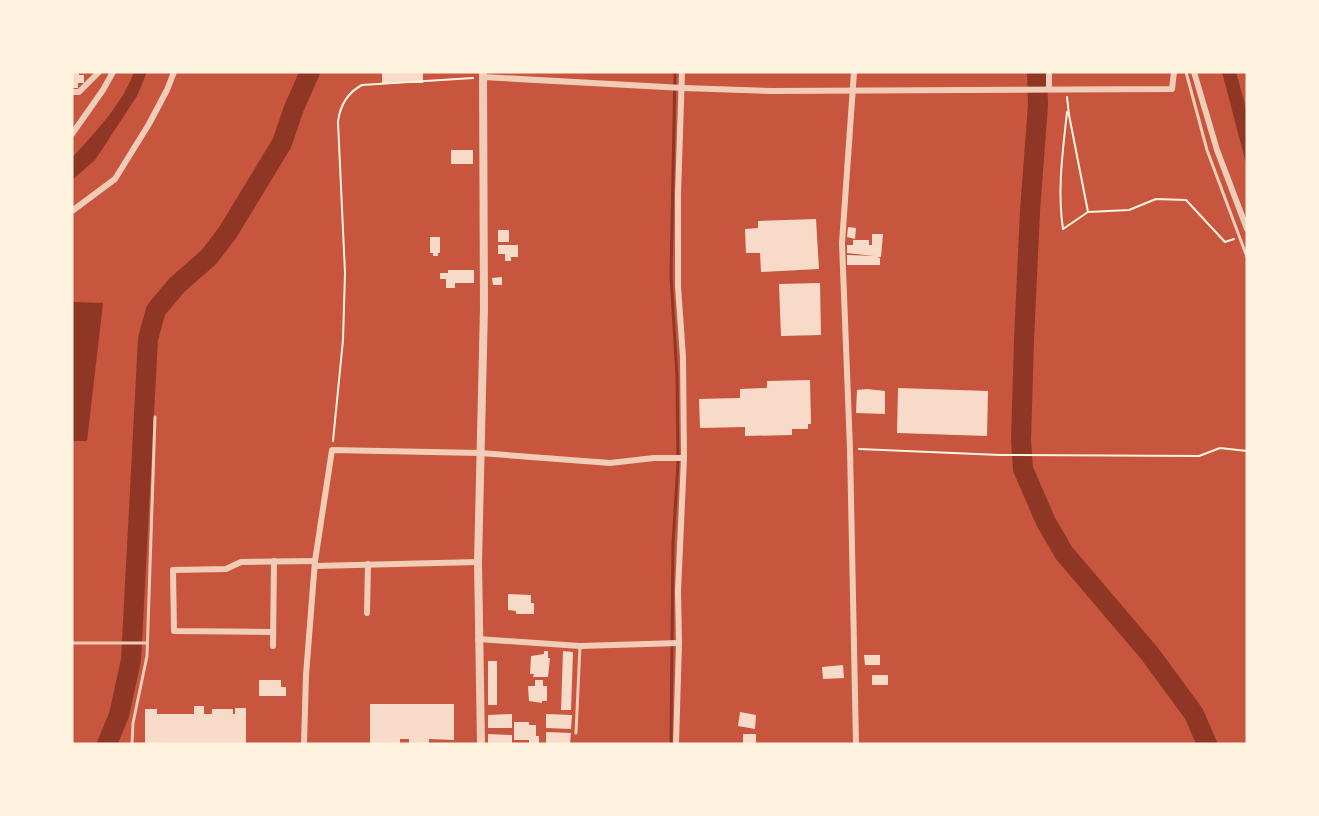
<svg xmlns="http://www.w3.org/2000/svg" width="1319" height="816" font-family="'IBM Plex Serif',serif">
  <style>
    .water { fill: #8f3625 }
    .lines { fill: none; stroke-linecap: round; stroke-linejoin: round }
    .stream { stroke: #8f3625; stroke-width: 3 }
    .river { stroke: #8f3625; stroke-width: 20 }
    .building { fill: #f7dbc8 }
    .path { stroke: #fff3e0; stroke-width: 2 }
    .service { stroke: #f1ccb7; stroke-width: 3 }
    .minor { stroke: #f1ccb7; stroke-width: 6 }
    .tertiary { stroke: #f1ccb7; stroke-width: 8 }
  </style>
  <rect width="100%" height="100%" fill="#c8553d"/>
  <g class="water">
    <path d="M134 72H147L137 96 95 160 72 180V158C95 132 122 105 134 72Z"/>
    <path d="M1222 72H1236L1247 112V167Z"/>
    <path d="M72 302 103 303 87 441H72Z"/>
  </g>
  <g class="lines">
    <path class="stream" d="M671 744 673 544 678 462 677 376 671 276 675 72"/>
    <g class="river">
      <path d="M1037 72 1038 105 1030 211 1024 340 1021 440 1023 469 1046 522 1064 553 1150 654 1194 714 1207 744"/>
      <path d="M107 744 119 715 131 660 148 339 156 310 177 285 209 257 228 232 282 143 294 108 310 72"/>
    </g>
  </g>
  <g class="building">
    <path d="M72 72H79V75H84V83H78V88H72Z"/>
    <rect x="382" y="72" width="41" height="11"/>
    <rect x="451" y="150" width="22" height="14"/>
    <path d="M816 219 819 269 761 272 760 253H746L745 229 758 228V221Z"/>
    <path d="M848 227 856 228 855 239 847 237Z"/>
    <rect x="498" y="230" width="11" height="12"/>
    <path d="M872 234H883L881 257H877L880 258V265H847V255L874 256 847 253V245H853V240H869V245H872Z"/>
    <path d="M430 237H440V253H438V256H433V253H430Z"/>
    <path d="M498 245H518V257H511V261H505V254H498Z"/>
    <path d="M448 270H474V283H455V288H446V279H440V273H448Z"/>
    <path d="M502 277V285H493L492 278Z"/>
    <path d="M820 283 821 335 781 336 779 284Z"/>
    <path d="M810 380 811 424H808V429H792V435L745 436V427L700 428 699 399 740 398V389L767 388V381Z"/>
    <path d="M898 388 988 391 987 436 897 433Z"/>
    <path d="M867 389 885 391V414L856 413 857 390Z"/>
    <path d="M508 594 531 595V603H534V614H516V611L508 610Z"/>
    <path d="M544 651H548V658H550L548 677H533L534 674H530L531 656 544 654Z"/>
    <path d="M563 651 573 652 571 710H561Z"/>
    <path d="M864 655H880V665H865Z"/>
    <rect x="488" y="661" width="9" height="44"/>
    <path d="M843 665 844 678 823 679 822 667Z"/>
    <rect x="872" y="675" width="16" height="10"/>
    <path d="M259 680H281V687H286V696H259Z"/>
    <path d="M535 680H543V686H547V701H542V703L529 701 528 686H535Z"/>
    <path d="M370 704H454V740L429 739V744H409V739H400V744H370Z"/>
    <path d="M194 706H204V714H212V709H233V714H235V708H246V744H145V709H157V714H194Z"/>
    <path d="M740 712 756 715 755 729 738 726Z"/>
    <path d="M512 714V728H488V715Z"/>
    <path d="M546 714 572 715 571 729 546 728Z"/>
    <path d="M514 722H529V725H536V736H539V744H529V740H514Z"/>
    <path d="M546 732 571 733 570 744H546Z"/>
    <path d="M488 734 512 735V744H488Z"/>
    <rect x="743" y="734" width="13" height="10"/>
  </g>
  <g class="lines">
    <g class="path">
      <path d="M1067 97 1069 115 1088 212 1129 210 1156 199 1186 200 1225 242 1234 239"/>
      <path d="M1067 112C1063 150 1057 190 1063 229L1088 212"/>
      <path d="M333 441 343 340 345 273 338 122C340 105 347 93 362 85L473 78"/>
      <path d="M859 449 1000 455 1199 456 1220 448 1247 451"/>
    </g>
    <g class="service">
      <path d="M1186 72 1207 150 1247 257"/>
      <path d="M72 643H147"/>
      <path d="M576 733 580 646"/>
      <path d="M132 744 133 723 147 656 155 417"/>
    </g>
    <g class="minor">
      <path d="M854 72 842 243 850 449 856 744"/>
      <path d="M1194 72 1217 150 1247 229"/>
      <path d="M483 77 683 88 772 91 1172 89 1174 72"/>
      <path d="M1049 89V72"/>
      <path d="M72 92H79L99 72"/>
      <path d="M72 134 103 90 113 72"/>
      <path d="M72 211 115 179 149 124 167 90 174 72"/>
      <path d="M315 566 478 562"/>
      <path d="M367 613 368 564"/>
      <path d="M273 632 174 631 173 570 226 569 241 562 315 561"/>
      <path d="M478 639 580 646 679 643"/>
      <path d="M273 646 274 561"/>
      <path d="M304 744 306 675 315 561 332 450 480 453 610 463 654 458H684"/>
      <path d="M676 744 679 643 678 591 684 458 683 357 678 286V194L682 72"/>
    </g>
    <path class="tertiary" d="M481 744 478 562 484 308 483 72"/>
  </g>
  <rect width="1319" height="816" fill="none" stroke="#fff3e0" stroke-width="147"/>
</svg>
